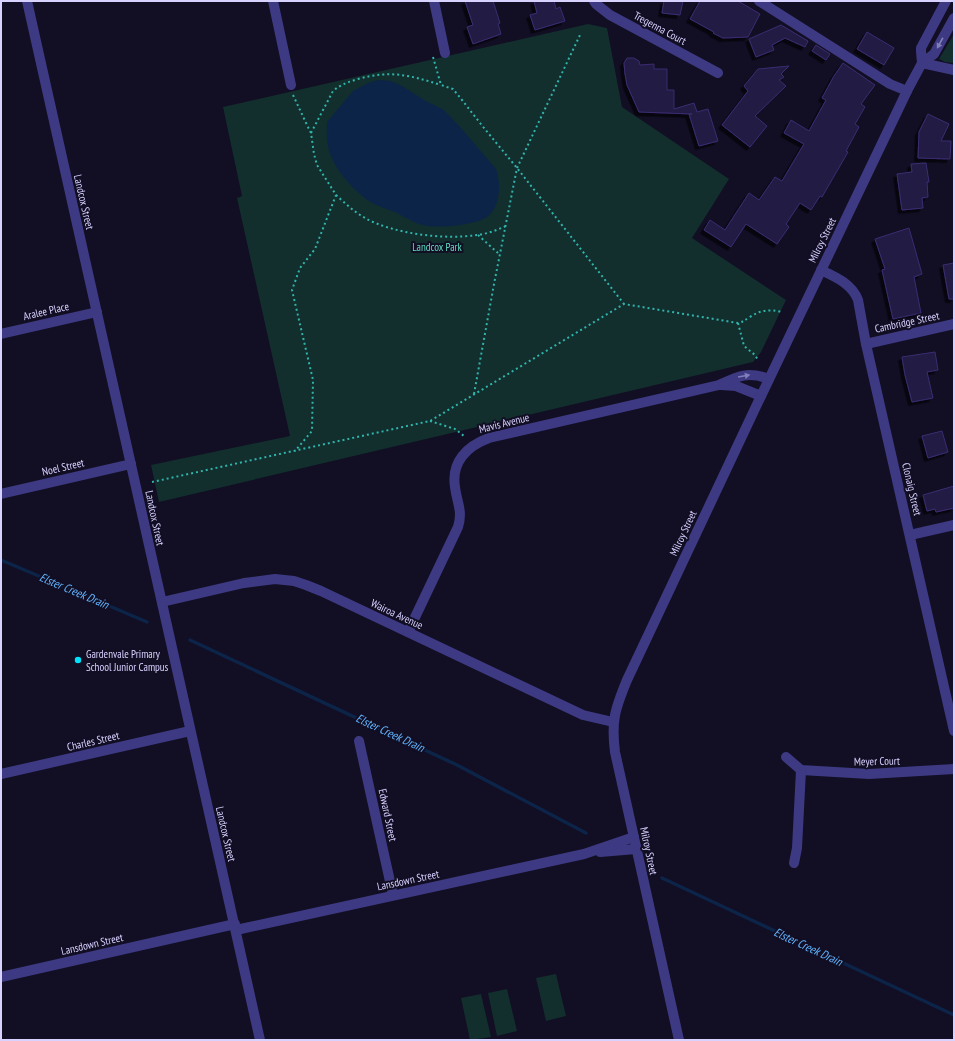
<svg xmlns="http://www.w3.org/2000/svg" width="955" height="1041" font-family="'PT Sans Narrow',sans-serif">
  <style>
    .green { fill: #122e2d }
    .water { fill: #0d2449 }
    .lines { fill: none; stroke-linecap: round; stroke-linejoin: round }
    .stream { stroke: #0d2449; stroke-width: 3.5 }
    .building { fill: #231b45; stroke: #3b2d71; filter: url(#shadow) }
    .path { stroke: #30b5ad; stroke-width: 2; stroke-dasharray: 2 3; stroke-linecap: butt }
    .minor { stroke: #3d3a83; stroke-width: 10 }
    .oneway { fill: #827ebb }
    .poi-dot { fill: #02e0fa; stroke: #120e24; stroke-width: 1.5 }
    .labels { text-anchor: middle; stroke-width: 4; stroke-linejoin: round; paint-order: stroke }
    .street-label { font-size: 11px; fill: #d7d2ff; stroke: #120e24 }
    .park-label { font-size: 11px; fill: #5edebf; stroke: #120e24 }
    .poi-label { font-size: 11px; fill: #d7d2ff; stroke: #120e24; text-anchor: start }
    .water-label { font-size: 12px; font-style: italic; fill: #61b4fe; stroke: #120e24 }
  </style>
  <defs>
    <filter id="shadow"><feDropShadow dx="-3.5" dy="3.5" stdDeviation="0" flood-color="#0009"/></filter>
  </defs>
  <rect width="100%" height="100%" fill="#120e24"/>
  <g class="green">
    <path d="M588 24 607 28 622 107 729 179 692 238 786 300 761 352 753 362 159 502 151 465 290 436 237 198 242 196 223 107Z"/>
    <path d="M954 34V63L945 62 939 59Z"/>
    <path d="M556 974 566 1016 546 1021 536 978Z"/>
    <path d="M507 989 517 1031 497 1036 488 993Z"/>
    <path d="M481 994 491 1037 470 1040 461 998Z"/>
  </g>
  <path class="water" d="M379 80 391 81 402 86 424 100 444 110 461 128 496 169C501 183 501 207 487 217 475 225 442 228 428 226 417 225 407 218 397 213 388 209 377 206 369 201 352 189 332 167 328 146 326 139 327 129 327 122L353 91 368 83Z"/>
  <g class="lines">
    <g class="stream">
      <path d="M1 560 147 622"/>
      <path d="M190 640 457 765 586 833"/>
      <path d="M662 878 954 1015"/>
    </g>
  </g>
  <g class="building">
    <path d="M465 1H493L500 23 498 24 501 34 473 44 467 27 473 25Z"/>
    <path d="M534 1H554L556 9 560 7 565 21 535 30 530 15 537 13Z"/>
    <path d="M664 1H683L680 15 662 13Z"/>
    <path d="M700 1H738L760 14 748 37 723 38 713 33 714 32 690 19Z"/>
    <path d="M781 25 808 41 805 47 785 38 772 45 774 50 756 57 749 39Z"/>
    <path d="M867 32 894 48 884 65 857 49Z"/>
    <path d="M816 45 830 54 826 60 812 51Z"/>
    <path d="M627 58H634L639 61 640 65 654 64V69H667V90H674V109L694 103 697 112 708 109 718 141 699 146 689 114H692L639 112 627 85 625 74 624 63Z"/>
    <path d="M843 63 875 85 861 104 865 107 855 124 859 127 846 151 848 152 822 197 820 196 811 210 800 203 786 224 789 227 777 244 746 224 731 247 704 230 710 220 725 230 749 193 759 200 775 177 782 181 804 144 784 133 791 120 809 131 826 100 822 98 834 76Z"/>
    <path d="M789 66 781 74 784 77 779 80 786 86 755 116 767 126 750 147 722 125 748 91 744 86 758 69Z"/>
    <path d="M928 114 949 124 941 141H951L950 159 918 158 919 132Z"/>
    <path d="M926 163 929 182H927L928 197 922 198 923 208 902 210 897 174 912 172 911 164Z"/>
    <path d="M909 228 922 274 914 277 921 313 893 319 882 270 885 269 875 239Z"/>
    <path d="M954 263V299H949L943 265Z"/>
    <path d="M935 352 938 370 927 372 933 398 912 402 905 375 902 357Z"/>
    <path d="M942 431 948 452 928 458 922 436Z"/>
    <path d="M954 486V508L936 512 935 509 927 511 923 495Z"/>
  </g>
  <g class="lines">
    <g class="path">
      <path d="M433 57 441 85 453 89 462 100 484 128 517 168 624 304"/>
      <path d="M293 95 307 125 311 133 314 154 317 165 336 195 315 249 300 268 292 290 313 380 312 431 295 451"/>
      <path d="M311 133 333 91C341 84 349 82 358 79 391 70 409 75 441 85"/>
      <path d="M336 195C345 203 354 212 365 218 394 234 444 240 477 235 487 234 497 230 506 226"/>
      <path d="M478 235 499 254"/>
      <path d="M738 323 744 346 755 355 758 360"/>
      <path d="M474 394 494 284 517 168 580 35"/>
      <path d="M430 421 455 429 464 436"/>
      <path d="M152 482 430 421 624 304 738 323C743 322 745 320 750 317 760 310 770 309 782 312"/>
    </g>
    <g class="minor">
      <path d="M27 1 260 1040"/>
      <path d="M273 1 291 85"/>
      <path d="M434 1 445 53"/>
      <path d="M594 1 596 4 610 15 718 73"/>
      <path d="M759 1 890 84 907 91"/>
      <path d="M922 63 921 51V48L946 1"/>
      <path d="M922 63 954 70"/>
      <path d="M821 270C836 277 852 284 858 300L866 344 954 731"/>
      <path d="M1 334 97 312"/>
      <path d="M866 344 954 324"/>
      <path d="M721 385 736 386 761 396"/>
      <path d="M1 494 131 464"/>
      <path d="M910 535 954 525"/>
      <path d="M162 602 244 583 275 579 294 581 306 585 321 591 583 715 613 722"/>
      <path d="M408 632 458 527C463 511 457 503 455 487 451 462 467 446 489 438L719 385C738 376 748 371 769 379"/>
      <path d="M359 741 393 895"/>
      <path d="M786 757 801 770 869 774 954 769"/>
      <path d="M1 774 190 731"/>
      <path d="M600 852 636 849"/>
      <path d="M794 863 797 848 801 770"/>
      <path d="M236 930 584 854 634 837"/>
      <path d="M1 977 235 924"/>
      <path d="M679 1040 615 752C611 721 615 709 627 680L761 396 907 91 922 63 934 54 954 18"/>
    </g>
  </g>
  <defs><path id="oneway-solid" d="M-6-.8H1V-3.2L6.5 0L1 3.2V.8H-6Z"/></defs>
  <g class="oneway">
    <use href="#oneway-solid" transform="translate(940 43) rotate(119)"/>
    <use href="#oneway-solid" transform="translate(744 376) rotate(-10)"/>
  </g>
  <circle class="poi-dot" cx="78" cy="660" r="4"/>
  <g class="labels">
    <g class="street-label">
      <text transform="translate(660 28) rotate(28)" y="4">Tregenna Court</text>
      <text transform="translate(84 202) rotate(77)" y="4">Landcox Street</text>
      <text transform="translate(822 240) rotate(-64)" y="4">Milroy Street</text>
      <text transform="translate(46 311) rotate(-13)" y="4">Aralee Place</text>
      <text transform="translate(907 322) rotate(-12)" y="4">Cambridge Street</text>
      <text transform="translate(504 423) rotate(-14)" y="4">Mavis Avenue</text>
      <text transform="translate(63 467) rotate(-13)" y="4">Noel Street</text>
      <text transform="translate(912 489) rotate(77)" y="4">Clonaig Street</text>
      <text transform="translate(155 518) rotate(78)" y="4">Landcox Street</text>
      <text transform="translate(683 533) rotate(-65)" y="4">Milroy Street</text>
      <text transform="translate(397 614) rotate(25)" y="4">Wairoa Avenue</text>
      <text transform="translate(93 741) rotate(-13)" y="4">Charles Street</text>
      <text transform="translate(877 761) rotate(-1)" y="4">Meyer Court</text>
      <text transform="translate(388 815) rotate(78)" y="4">Edward Street</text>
      <text transform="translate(226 834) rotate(77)" y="4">Landcox Street</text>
      <text transform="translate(649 851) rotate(78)" y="4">Milroy Street</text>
      <text transform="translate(408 880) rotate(-12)" y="4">Lansdown Street</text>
      <text transform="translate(92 944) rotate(-13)" y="4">Lansdown Street</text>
    </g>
    <g class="park-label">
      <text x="437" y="251">Landcox Park</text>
    </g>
    <g class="poi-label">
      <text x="86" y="658">Gardenvale Primary<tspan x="86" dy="13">School Junior Campus</tspan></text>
    </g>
    <g class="water-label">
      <text transform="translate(74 591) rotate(23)" y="4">Elster Creek Drain</text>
      <text transform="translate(390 733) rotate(25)" y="4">Elster Creek Drain</text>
      <text transform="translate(808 947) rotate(25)" y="4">Elster Creek Drain</text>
    </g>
  </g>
  <rect width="955" height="1041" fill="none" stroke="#d7d2ff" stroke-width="4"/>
</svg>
